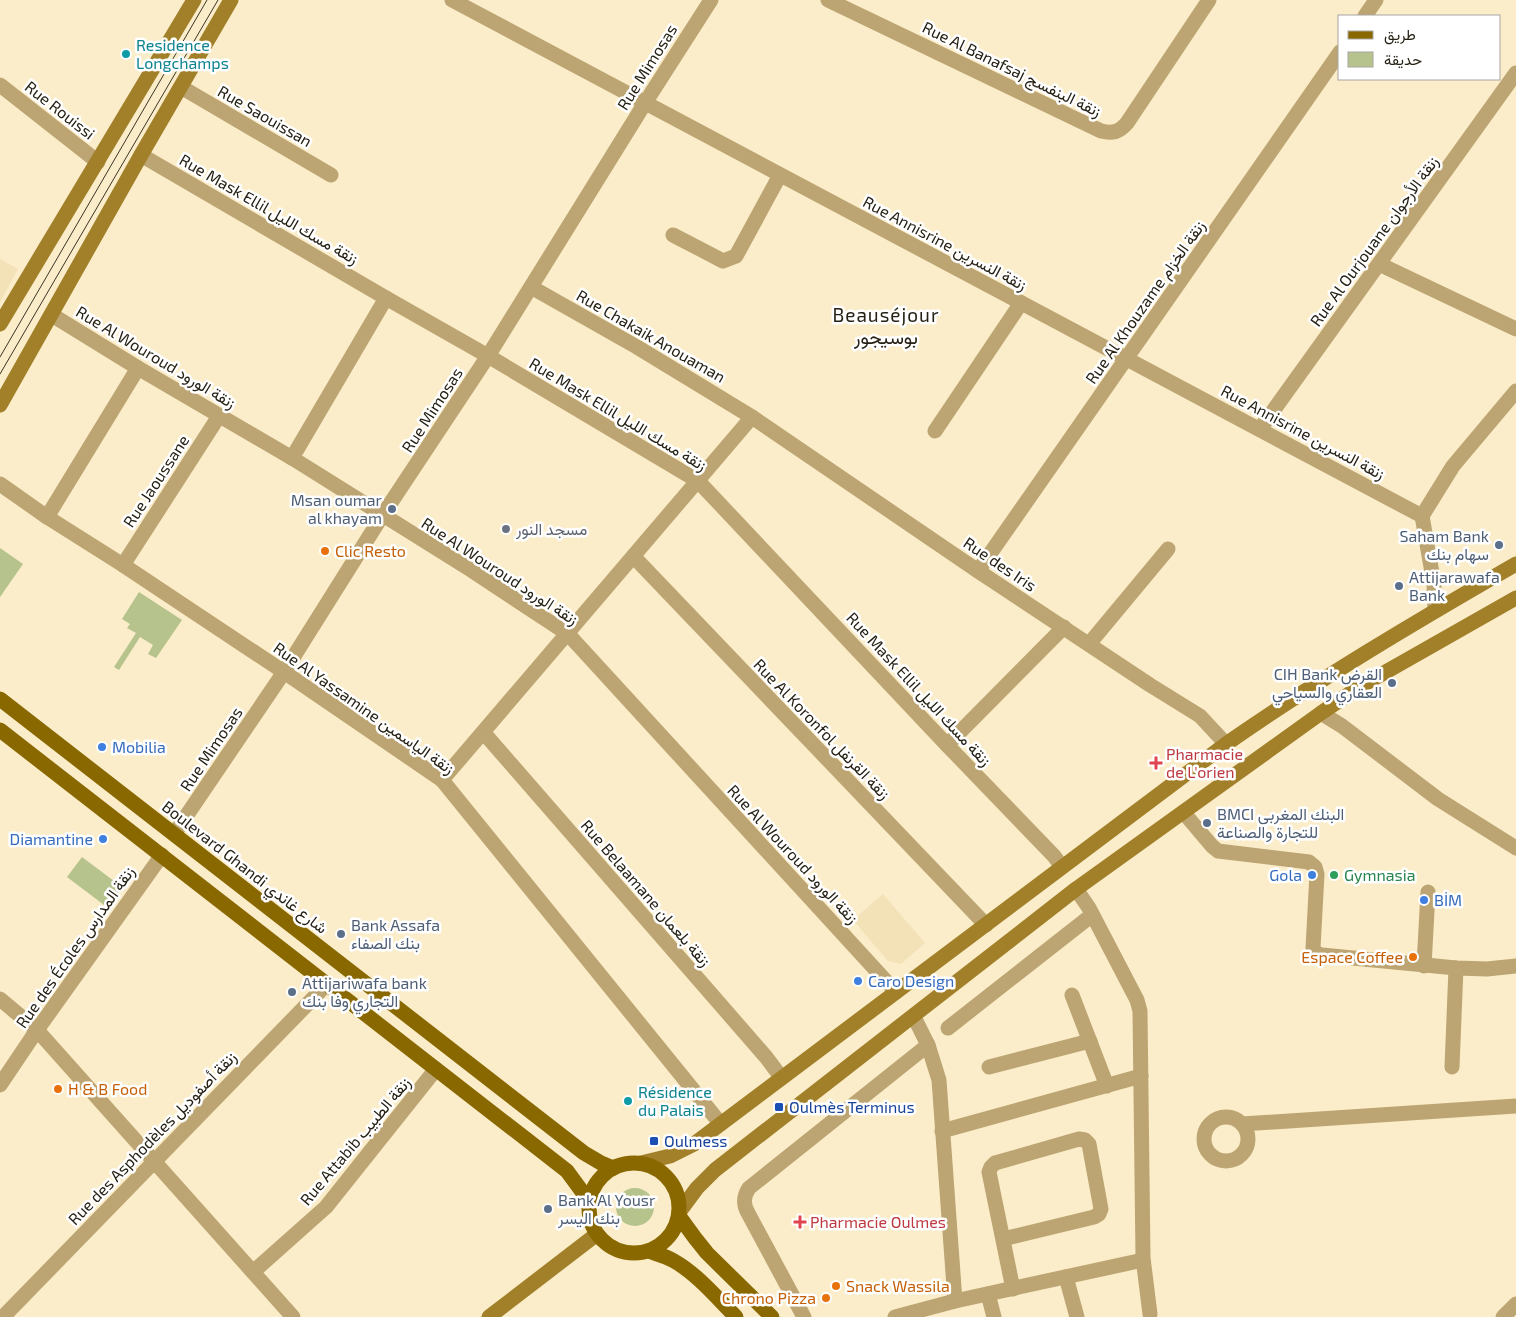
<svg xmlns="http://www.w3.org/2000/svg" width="1516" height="1317" font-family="'Exo 2',Vazirmatn,sans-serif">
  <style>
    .built { fill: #f3e1b8 }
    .green { fill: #b7c38c }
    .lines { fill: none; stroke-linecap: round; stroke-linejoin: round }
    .street { stroke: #bca572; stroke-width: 15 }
    .secondary { stroke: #a2802a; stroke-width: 15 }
    .primary { stroke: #896800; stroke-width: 15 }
    .tram { stroke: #3b3526; stroke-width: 1 }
    .culture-dot { fill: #0f9aa8; stroke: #fff; stroke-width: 2 }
    .service-dot { fill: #5c6f8a; stroke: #fff; stroke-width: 2 }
    .worship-dot { fill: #6b7280; stroke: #fff; stroke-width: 2 }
    .food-dot { fill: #e8710a; stroke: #fff; stroke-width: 2 }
    .shop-dot { fill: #3f7fe0; stroke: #fff; stroke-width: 2 }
    .health-dot { fill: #e0444e; stroke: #fff; stroke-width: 2 }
    .leisure-dot { fill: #2e9e5b; stroke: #fff; stroke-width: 2 }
    .transit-dot { fill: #1a4fb4; stroke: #fff; stroke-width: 2 }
    .labels { text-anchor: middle; stroke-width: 5; stroke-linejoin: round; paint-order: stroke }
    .culture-label { font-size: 16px; fill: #0d838f; stroke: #fff; text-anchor: start }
    .street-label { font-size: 16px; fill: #262114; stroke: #fff }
    .service-label { font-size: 16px; fill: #4e5e75; stroke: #fff; text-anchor: start }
    .worship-label { font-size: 16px; fill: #5b616d; stroke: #fff; text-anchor: start }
    .food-label { font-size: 16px; fill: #c56008; stroke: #fff; text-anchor: start }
    .shop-label { font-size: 16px; fill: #366cbe; stroke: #fff; text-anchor: start }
    .health-label { font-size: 16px; fill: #be3a42; stroke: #fff; text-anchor: start }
    .leisure-label { font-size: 16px; fill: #27864d; stroke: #fff; text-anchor: start }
    .transit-label { font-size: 16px; fill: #164399; stroke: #fff; text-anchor: start }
    .quarter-label { font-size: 19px; letter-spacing: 1px; fill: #262114; stroke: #fff }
  </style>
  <rect width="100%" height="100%" fill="#fbedca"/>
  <g class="built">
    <path d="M0 259 18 269 0 302Z"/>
    <path d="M883 894 925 943 901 964 888 961 853 920Z"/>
  </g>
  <g class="green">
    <path d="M0 548 23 564 0 597Z"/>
    <path d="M139 592 182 620 156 658 148 654 153 645 140 637 119 670 114 667 136 633 127 628 130 624 122 619Z"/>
    <path d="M82 857 122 887 108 908 67 877Z"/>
    <circle cx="635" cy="1207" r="19"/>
  </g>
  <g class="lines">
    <g class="street">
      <path d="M452 0 1422 516"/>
      <path d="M828 0 1101 131C1113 134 1119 132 1127 123L1209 0"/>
      <path d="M1365 16 1376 0"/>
      <path d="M0 85 98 162"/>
      <path d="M181 87 331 175"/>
      <path d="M141 155 386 298 488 356 698 481 947 745 1054 856 1062 867"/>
      <path d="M673 235 723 261 736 256 780 175"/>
      <path d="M1379 264 1516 329"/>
      <path d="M531 287 637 347 752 417 978 571 1150 685 1200 716 1226 744"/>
      <path d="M52 315 138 368 292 458 471 570 568 634 896 992"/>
      <path d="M1260 429 1516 73"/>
      <path d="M935 431 1021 303"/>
      <path d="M292 458 386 298"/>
      <path d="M0 484 47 517 123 565 284 672 442 780 720 1123"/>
      <path d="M47 517 138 368"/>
      <path d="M634 557 986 925"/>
      <path d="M123 565 219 416"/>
      <path d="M978 571 1340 52"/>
      <path d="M1435 610 1434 584 1422 516 1453 466 1516 391"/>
      <path d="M1089 644 1168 549"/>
      <path d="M1321 713 1342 726 1438 799 1516 848"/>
      <path d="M484 733 766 1057 781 1077"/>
      <path d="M947 745 1064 627"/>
      <path d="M442 780 752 417"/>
      <path d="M1184 813 1212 846 1218 851 1309 862 1315 867 1317 874 1313 948 1316 953 1322 955 1456 968 1487 969 1516 966"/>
      <path d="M174 834 284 672 382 516 488 356 645 103 711 0"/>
      <path d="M1076 889 1089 908 1137 1000 1140 1011 1143 1258 1150 1314"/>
      <path d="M1424 966 1428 892"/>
      <path d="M1072 995 1107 1086"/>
      <path d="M0 999 37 1030 293 1317"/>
      <path d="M914 1017 928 1045 939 1080 955 1301"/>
      <path d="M948 1028 1092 915"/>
      <path d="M989 1067 1090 1041"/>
      <path d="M1452 1067 1456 968"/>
      <path d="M0 1085 37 1030 162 855"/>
      <circle cx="1226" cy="1139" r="22"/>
      <path d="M1242 1124 1516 1106"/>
      <path d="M942 1131 1141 1076"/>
      <path d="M1003 1239 1094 1217 1099 1214 1101 1209 1089 1144 1085 1140 1079 1139 995 1163 991 1167 989 1172 1013 1289"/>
      <path d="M253 1272 326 1207 436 1069"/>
      <path d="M1066 1277 1077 1317"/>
      <path d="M988 1294 994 1317"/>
      <path d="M3 1317 326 985"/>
      <path d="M804 1317 748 1213C743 1204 743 1197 749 1188L928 1045"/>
      <path d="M895 1317 955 1301 1143 1260"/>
      <path d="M1503 1317 1516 1304"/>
    </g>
    <g class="secondary">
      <path d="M0 324 194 0"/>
      <path d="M0 405 141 155 231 0"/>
      <path d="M641 1163 670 1156 694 1144 1226 744C1319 679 1417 621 1516 564"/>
      <path d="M680 1211 697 1188 715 1170 1076 889 1321 713 1361 686 1516 598"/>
      <path d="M489 1317 597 1234"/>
    </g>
    <g class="primary">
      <path d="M0 699 584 1153 601 1163 613 1168"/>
      <path d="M0 730 567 1171 589 1201"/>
      <circle cx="634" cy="1208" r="45"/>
      <path d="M679 1216 695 1238 707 1253 772 1317"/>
      <path d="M648 1251C657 1254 666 1256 674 1261 696 1273 718 1299 736 1317"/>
    </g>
    <g class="tram">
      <path d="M0 357 207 0"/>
      <path d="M0 374 218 0"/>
    </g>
  </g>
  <g class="culture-dot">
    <circle cx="126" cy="54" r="5"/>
    <circle cx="628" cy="1101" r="5"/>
  </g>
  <g class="service-dot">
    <circle cx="392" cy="509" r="5"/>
    <circle cx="1499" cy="545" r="5"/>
    <circle cx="1399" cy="586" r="5"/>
    <circle cx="1392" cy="683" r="5"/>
    <circle cx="1207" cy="823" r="5"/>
    <circle cx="341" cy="934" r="5"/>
    <circle cx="292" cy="992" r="5"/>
    <circle cx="548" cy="1209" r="5"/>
  </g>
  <circle class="worship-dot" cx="506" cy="529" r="5"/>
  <g class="food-dot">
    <circle cx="325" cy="551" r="5"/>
    <circle cx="1413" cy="957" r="5"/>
    <circle cx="58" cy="1089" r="5"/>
    <circle cx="836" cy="1286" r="5"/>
    <circle cx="826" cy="1298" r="5"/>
  </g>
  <g class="shop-dot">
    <circle cx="102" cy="747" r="5"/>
    <circle cx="103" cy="839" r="5"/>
    <circle cx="1312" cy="875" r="5"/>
    <circle cx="1424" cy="900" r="5"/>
    <circle cx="858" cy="981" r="5"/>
  </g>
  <g class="health-dot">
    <path d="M1153.5 755.5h5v5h5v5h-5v5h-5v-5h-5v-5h5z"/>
    <path d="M797.5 1214.5h5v5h5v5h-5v5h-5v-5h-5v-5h5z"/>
  </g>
  <circle class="leisure-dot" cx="1334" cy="875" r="5"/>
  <g class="transit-dot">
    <rect x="774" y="1102" width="10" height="10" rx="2.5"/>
    <rect x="649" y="1136" width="10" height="10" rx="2.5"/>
  </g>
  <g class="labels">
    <g class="culture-label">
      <text x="136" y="51">Residence<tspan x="136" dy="18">Longchamps</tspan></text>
      <text x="638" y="1098">Résidence<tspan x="638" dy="18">du Palais</tspan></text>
    </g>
    <g class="street-label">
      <text transform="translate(647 67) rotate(-58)" y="6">Rue Mimosas</text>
      <text transform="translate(1012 69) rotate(26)" y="6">Rue Al Banafsaj زنقة البنفسج</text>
      <text transform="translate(60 110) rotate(38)" y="6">Rue Rouissi</text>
      <text transform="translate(265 116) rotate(30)" y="6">Rue Saouissan</text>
      <text transform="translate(269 209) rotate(30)" y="6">Rue Mask Ellil زنقة مسك الليل</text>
      <text transform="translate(1374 241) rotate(-54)" y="6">Rue Al Ourjouane زنقة الأرجوان</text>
      <text transform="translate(945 243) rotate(28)" y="6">Rue Annisrine زنقة النسرين</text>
      <text transform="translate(1145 302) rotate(-55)" y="6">Rue Al Khouzame زنقة الخزام</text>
      <text transform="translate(651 336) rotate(30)" y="6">Rue Chakaik Anouaman</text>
      <text transform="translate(156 357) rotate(31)" y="6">Rue Al Wouroud زنقة الورود</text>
      <text transform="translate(432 410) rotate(-57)" y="6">Rue Mimosas</text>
      <text transform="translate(618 414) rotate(31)" y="6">Rue Mask Ellil زنقة مسك الليل</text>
      <text transform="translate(1303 432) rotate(28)" y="6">Rue Annisrine زنقة النسرين</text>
      <text transform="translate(156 481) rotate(-57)" y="6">Rue Jaoussane</text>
      <text transform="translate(1000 564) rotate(34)" y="6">Rue des Iris</text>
      <text transform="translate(500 571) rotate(33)" y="6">Rue Al Wouroud زنقة الورود</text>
      <text transform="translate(919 689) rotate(47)" y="6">Rue Mask Ellil زنقة مسك الليل</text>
      <text transform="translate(364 708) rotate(35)" y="6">Rue Al Yassamine زنقة الياسمين</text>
      <text transform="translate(822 729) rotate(46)" y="6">Rue Al Koronfol زنقة القرنفل</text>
      <text transform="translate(211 749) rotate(-56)" y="6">Rue Mimosas</text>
      <text transform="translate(793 854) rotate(47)" y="6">Rue Al Wouroud زنقة الورود</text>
      <text transform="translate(245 867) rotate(38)" y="6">Boulevard Ghandi شارع غاندي</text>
      <text transform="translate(646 893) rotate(49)" y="6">Rue Belaamane زنقة بلعمان</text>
      <text transform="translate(75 947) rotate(-55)" y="6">Rue des Écoles زنقة المدارس</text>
      <text transform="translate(152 1138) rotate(-46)" y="6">Rue des Asphodèles زنقة أصفوديل</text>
      <text transform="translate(355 1141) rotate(-50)" y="6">Rue Attabib زنقة الطبيب</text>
    </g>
    <g class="service-label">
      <text x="382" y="506" text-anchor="end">Msan oumar<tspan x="382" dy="18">al khayam</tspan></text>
      <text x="1489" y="542" text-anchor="end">Saham Bank<tspan x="1489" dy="18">سهام بنك</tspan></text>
      <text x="1409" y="583">Attijarawafa<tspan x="1409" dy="18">Bank</tspan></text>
      <text x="1382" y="680" text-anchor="end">CIH Bank القرض<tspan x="1382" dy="18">العقاري والسياحي</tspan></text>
      <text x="1217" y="820">BMCI البنك المغربي<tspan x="1217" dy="18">للتجارة والصناعة</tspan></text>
      <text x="351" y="931">Bank Assafa<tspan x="351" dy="18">بنك الصفاء</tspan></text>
      <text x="302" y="989">Attijariwafa bank<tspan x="302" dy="18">التجاري وفا بنك</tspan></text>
      <text x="558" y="1206">Bank Al Yousr<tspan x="558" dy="18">بنك اليسر</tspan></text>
    </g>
    <g class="worship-label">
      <text x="516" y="535">مسجد النور</text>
    </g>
    <g class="food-label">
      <text x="335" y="557">Clic Resto</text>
      <text x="1403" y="963" text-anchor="end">Espace Coffee</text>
      <text x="68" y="1095">H &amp; B Food</text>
      <text x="846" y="1292">Snack Wassila</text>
      <text x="816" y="1304" text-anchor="end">Chrono Pizza</text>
    </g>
    <g class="shop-label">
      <text x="112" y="753">Mobilia</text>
      <text x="93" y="845" text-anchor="end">Diamantine</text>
      <text x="1302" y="881" text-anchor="end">Gola</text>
      <text x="1434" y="906">BİM</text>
      <text x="868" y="987">Caro Design</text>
    </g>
    <g class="health-label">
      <text x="1166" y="760">Pharmacie<tspan x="1166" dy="18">de L'orien</tspan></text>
      <text x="810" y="1228">Pharmacie Oulmes</text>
    </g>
    <g class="leisure-label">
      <text x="1344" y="881">Gymnasia</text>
    </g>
    <g class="transit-label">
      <text x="789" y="1113">Oulmès Terminus</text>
      <text x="664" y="1147">Oulmess</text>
    </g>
    <g class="quarter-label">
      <text x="886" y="322">Beauséjour<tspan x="886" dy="22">بوسيجور</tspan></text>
    </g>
  </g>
  <rect x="1338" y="15" width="162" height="65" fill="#ffffff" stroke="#a8a6a1"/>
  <rect x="1348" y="31" width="25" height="8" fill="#896800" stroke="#a8a6a1"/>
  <text x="1384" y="40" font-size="15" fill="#262114">طريق</text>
  <rect x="1348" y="52" width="25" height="15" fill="#b7c38c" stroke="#a8a6a1"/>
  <text x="1384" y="65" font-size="15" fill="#262114">حديقة</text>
</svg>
